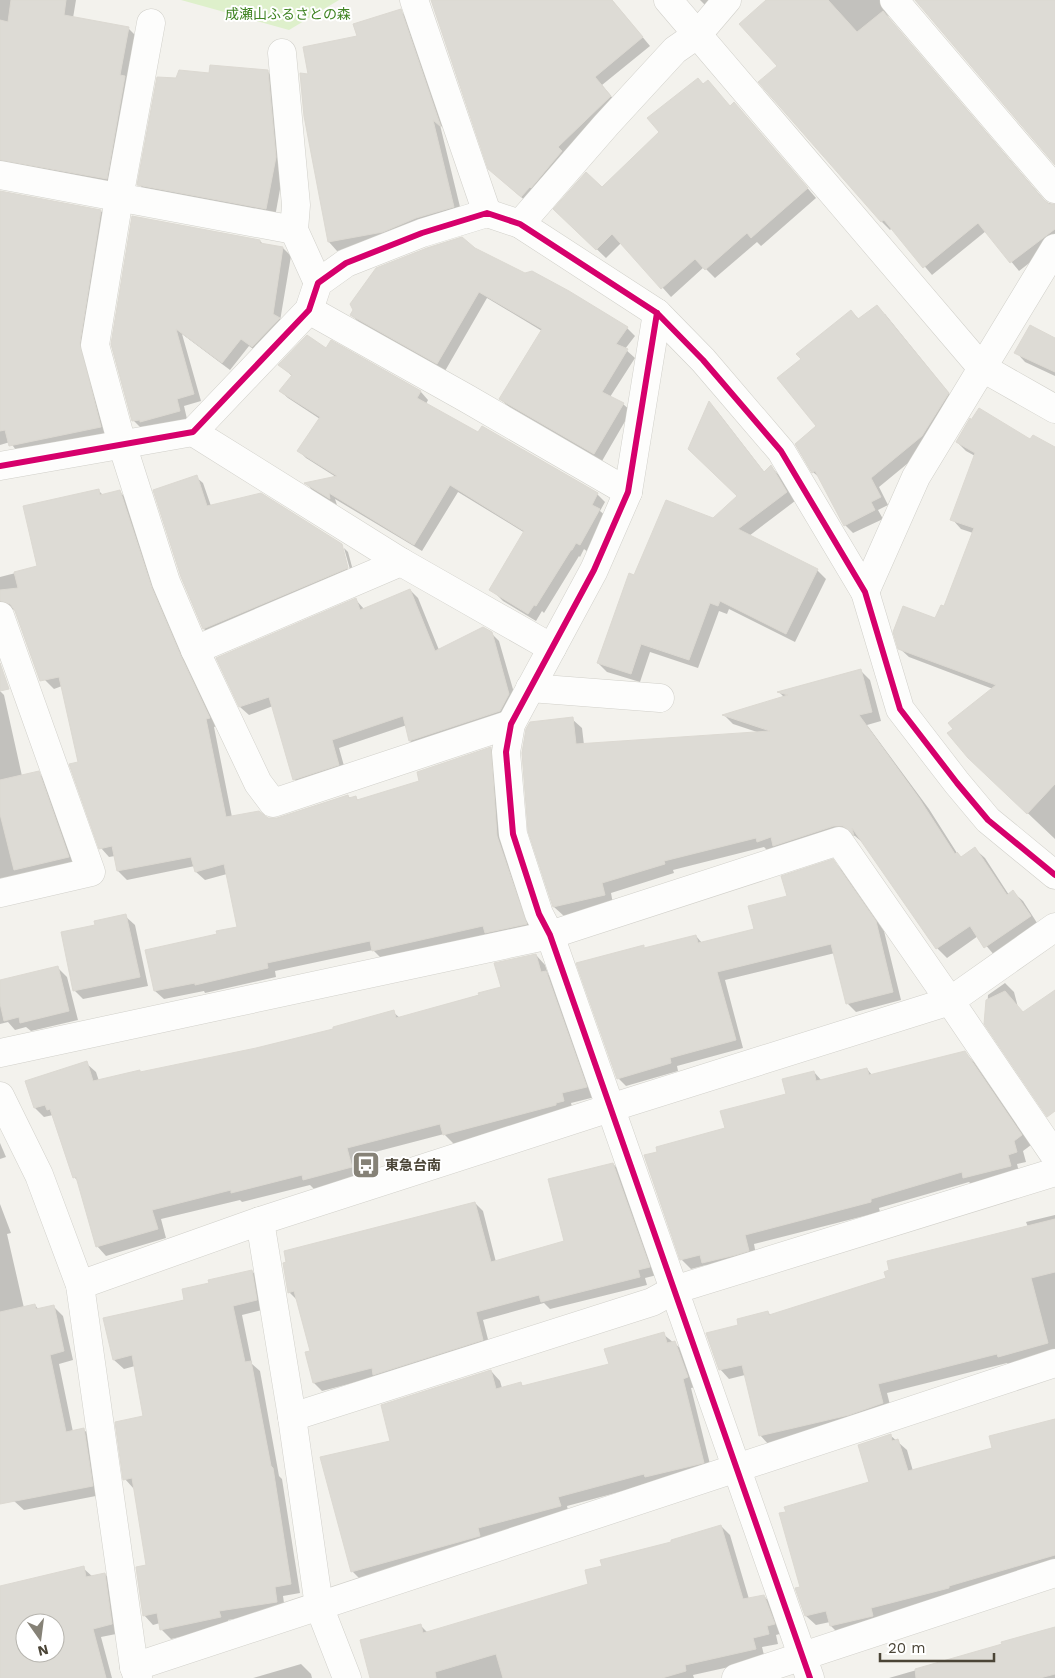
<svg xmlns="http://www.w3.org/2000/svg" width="1055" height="1678" font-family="'Work Sans','Noto Sans JP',sans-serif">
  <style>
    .green { fill: #def0cb }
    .shadow { fill: #0003; fill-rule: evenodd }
    .building { fill: #dddbd5; stroke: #dcd9d2; fill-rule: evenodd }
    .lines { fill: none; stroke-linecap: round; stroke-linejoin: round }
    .minor-casing { stroke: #d1d0ca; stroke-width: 29 }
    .minor { stroke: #fdfdfc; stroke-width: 28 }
    .cycleway-casing { stroke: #fff; stroke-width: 9 }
    .cycleway { stroke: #d6006c; stroke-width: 6 }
    .labels { text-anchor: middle; stroke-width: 4; stroke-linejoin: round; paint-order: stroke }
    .park-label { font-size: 14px; fill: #408423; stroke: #fff }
    .poi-label { font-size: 14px; font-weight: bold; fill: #4b4537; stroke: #fff; text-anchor: start }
  </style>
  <rect width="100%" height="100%" fill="#f3f2ed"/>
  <path class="green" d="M181 0H339L289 30Z"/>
  <g class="shadow">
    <path d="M0 0H76L73 18 129 29 137 37 115 187 0 171Z"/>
    <path d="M432 0H612L650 46 602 85 615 101 529 204 498 177Z"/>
    <path d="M700 0H710L705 5Z"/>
    <path d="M768 0H889L886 12 890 20 1046 202 1055 205V243L1019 271 986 231 932 275 892 228 890 230 882 222 760 82 779 66Z"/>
    <path d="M400 11 409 19 448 132 440 125 462 215 392 240 337 251 329 242 310 75 358 37Z"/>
    <path d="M267 71 276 80 284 167 275 217 147 193 139 184 211 75Z"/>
    <path d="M703 85 731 107 734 104 743 113 816 198 761 246 757 242 715 278 704 267 671 297 622 242 606 258 555 209 602 188 661 132Z"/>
    <path d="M0 192 101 211 109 220 88 352 109 436 19 454 10 442 0 445Z"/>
    <path d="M260 241 264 245 283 248 291 256 280 321 260 354 249 346 230 370 182 334 201 401 184 406 187 419 149 429 141 428 133 420 112 344Z"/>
    <path d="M475 249 525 274 568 292 627 328 635 336 625 349 635 358 610 397 623 404 631 411 602 461 508 406 500 399 542 331 487 298 445 371 359 322 351 315Z"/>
    <path d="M851 312 859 319 885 314 956 402 930 445 879 487 888 505 878 510 883 519 853 533 845 525 821 479 813 472 818 426 803 359Z"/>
    <path d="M1055 339V376L1025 362 1016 352Z"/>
    <path d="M332 342 421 392 428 400 426 404 479 434 597 494 605 502 600 511 607 517 588 552 584 549 580 557 579 556 544 613 542 611 536 621 503 601 495 593 525 533 458 492 422 551 335 499 337 505 313 491 307 484 336 477 306 458 299 451 320 419 288 398 280 391 293 377 280 365 327 349Z"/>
    <path d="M709 403 717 411 765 473 771 467 780 476 795 501 749 536 817 570 826 579 795 642 729 609 727 614 719 611 698 668 650 652 640 682 607 672 598 663 635 576 713 519 738 496Z"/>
    <path d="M1031 440 1055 448V839L979 767 993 689 909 657 899 648 936 620 945 608 973 533 961 529 952 519 975 456 966 451 957 442Z"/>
    <path d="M196 477 203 483 211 506 341 546 349 574 351 573 344 548 348 552 354 574 211 636 204 629 182 576Z"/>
    <path d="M98 490 103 495 119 491 128 500 217 726 214 727 232 817 278 819 348 796 351 799 356 798 359 801 421 782 491 749 499 757 534 933 382 959 373 950 275 971 276 977 205 993 204 991 164 999 155 991 218 935 239 928 227 874 205 880 196 872 195 866 127 880 118 871 115 856 109 857 101 848 62 686 54 689 45 680 15 610 12 609 3 610 0 612V577L39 567Z"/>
    <path d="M410 590 418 598 439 650 491 633 499 641 517 703 508 719 418 749 410 741 407 725 339 748 346 773 302 787 294 779 273 706 249 715 240 707 218 659 356 600 364 609Z"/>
    <path d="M860 670 870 680 881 721 867 725 929 809 957 853 962 858 975 849 985 858 1009 895 1013 892 1023 901 1039 926 995 956 978 936 947 958 937 948 862 839V842L855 836 845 835 767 850 764 847 673 870 674 873 611 893 613 904 564 916 554 907 572 719 582 728 584 745 760 733 733 724 724 715 785 698 779 692Z"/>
    <path d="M0 691 4 695 22 776 38 773 47 781 77 865 0 881Z"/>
    <path d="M832 861 841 869 884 931 901 1000 856 1012 848 1004 835 953 725 980 743 1048 677 1066 678 1071 626 1086 618 1078 643 947 645 949 696 936 702 943 756 930 788 897Z"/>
    <path d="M125 916 135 925 148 986 83 999 74 990 97 926Z"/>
    <path d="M536 955 545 965 548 974 555 982 595 1097 571 1103 573 1110 565 1114 454 1144 444 1134 356 1157 361 1177 314 1189 310 1185 242 1202 240 1200 161 1219 166 1238 106 1256 97 1246 78 1181 74 1177 53 1115 44 1117 35 1108 86 1063 96 1072 99 1081 139 1071 142 1073 256 1049 335 1030 393 1012 400 1018 503 988Z"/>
    <path d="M58 968 67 977 78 1020 31 1031 26 1027 15 1030 8 1022 0 1024V981Z"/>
    <path d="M1005 983 1014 992 1020 1015 1055 1008V1091L986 1024 988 995Z"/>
    <path d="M964 1052 974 1062 1031 1145 1023 1151 1026 1162 1017 1164 1020 1176 974 1187 969 1182 879 1208 880 1212 754 1244 757 1260 712 1272 706 1265 691 1269 681 1259 727 1129 788 1094 814 1072 822 1081 867 1069 872 1075Z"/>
    <path d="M0 1143 6 1157 0 1159Z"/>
    <path d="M613 1164 621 1172 657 1275 645 1278 647 1285 550 1309 544 1303 483 1320 490 1347 322 1391 314 1383 307 1353 311 1352 297 1300 289 1292 475 1203 483 1211 496 1262 566 1242Z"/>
    <path d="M0 1204 11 1233 7 1234 24 1308 35 1305 39 1310 53 1306 63 1316 73 1360 59 1364 73 1432 84 1430 94 1439 101 1495 24 1510 14 1501 0 1433Z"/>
    <path d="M1055 1215V1353L1009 1365 1007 1363 887 1393 892 1413 769 1445 760 1435 745 1375 729 1379 720 1369 740 1326 768 1312 771 1316 888 1279 1028 1227 1026 1222Z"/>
    <path d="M252 1271 261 1281 266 1309 242 1315 252 1364 260 1371 279 1476 282 1479 300 1593 283 1596 285 1610 228 1620 229 1626 171 1639 162 1630 160 1623 153 1625 144 1615 148 1566 134 1489 125 1479 145 1417 135 1366 124 1369 114 1360 186 1301Z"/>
    <path d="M663 1334 685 1352 697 1387 691 1388 712 1472 653 1483 567 1506 569 1515 362 1581 352 1571 391 1442 491 1371 500 1381 502 1388 521 1384 524 1387 610 1365Z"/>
    <path d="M1055 1420V1568L840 1635 831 1626 830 1622 816 1625 806 1616 801 1588 871 1483 890 1435 907 1450 913 1471 993 1448Z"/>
    <path d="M721 1526 730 1535 749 1599 764 1596 773 1606 783 1633 776 1635 778 1644 762 1647 765 1659 693 1675 694 1678H371L420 1625 428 1633 590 1584 673 1543Z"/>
    <path d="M83 1568 93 1577 105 1574 114 1584 121 1633 101 1637 112 1678H0V1595ZM25 1623H55V1653H25Z"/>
    <path d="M1055 1628V1678H889L1003 1645Z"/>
    <path d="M301 1664 311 1674 312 1678H253Z"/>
  </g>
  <g class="building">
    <path d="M11 0H66L64 15 129 27 120 75 125 76 107 179 0 160V20L8 22Z"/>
    <path d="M431 0H612L643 37 595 77 611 96 558 147 562 151 531 188 530 187 521 197 488 169Z"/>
    <path d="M766 0H828L857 32 883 11 1043 199 1049 204H1055V229L1010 263 978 223 923 268 884 220 881 222 758 82 777 66 739 24Z"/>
    <path d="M915 0H1055V165Z"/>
    <path d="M401 9 441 127 433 120 454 207 416 218 383 232 328 242 304 116 300 73 308 74 303 47 357 36 353 24Z"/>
    <path d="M210 65 268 70 276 157 266 209 137 185 157 77 176 78 179 70 209 73Z"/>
    <path d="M698 78 703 84 708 80 730 106 734 102 808 188 751 238 747 233 705 270 695 259 661 289 612 234 596 250 553 209 586 172 602 187 659 132 647 118Z"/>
    <path d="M0 191 101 210 80 343 101 427 9 446 5 430 0 431Z"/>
    <path d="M132 216 260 240V243L283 247 273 314 280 318 252 347 241 339 222 363 176 329 194 394 177 399 180 411 140 422V420L132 421 111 344Z"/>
    <path d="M462 237 475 248 525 273 532 271 569 291 628 327 616 344 628 349 602 392 624 403 594 454 499 399 542 329 479 292 437 364 350 315 353 310 350 304 376 268 427 248Z"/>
    <path d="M877 305 949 393 922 436 871 478 881 497 871 502 875 510 844 526 815 471 812 473 795 444 816 426 777 378 801 359 796 354 851 310 858 319Z"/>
    <path d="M1030 325 1055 338V372L1014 353Z"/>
    <path d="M307 335 326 348 331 340 421 391 417 398 478 432 482 426 598 493 592 505 600 509 580 545 576 543 572 550H571L536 606 534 605 528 614 489 590 524 531 450 485 414 545 329 493 330 499 304 483 337 476 297 451 320 417 279 391 292 375 278 365Z"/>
    <path d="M709 401 764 472 771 465 787 492 738 529 818 569 786 634 720 601 718 606 710 603 689 660 641 644 631 674 597 663 629 573 634 575 666 500 713 518 737 496 688 449Z"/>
    <path d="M979 408 1030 439 1033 435 1055 447V784L1027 814 968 758 947 733 953 729 948 723 996 685 898 649 893 632 903 606 935 618 941 605 944 606 974 528 950 520 975 453 956 442 970 418 971 420Z"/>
    <path d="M197 475 207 506 261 493 342 544 348 568 203 629 181 577 153 490Z"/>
    <path d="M99 489 100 495 120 490 152 588 181 656 210 718 206 719 226 817 259 811 268 818H277L348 795 349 798 356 796 357 800 419 781 417 772 491 747 497 836 527 924 485 933 483 926 372 951 370 941 267 963 268 968 195 985V983L154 991 145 950 217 934 216 931 237 927 224 864 195 872 191 857 117 871 112 846 99 849 69 764 78 762 59 677 40 681 15 611 10 604 0 601V590L18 588 14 572 37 566 23 506Z"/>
    <path d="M410 589 435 651 483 627 492 632 509 694 500 711 409 741 403 716 332 740 339 765 293 780 269 697 239 707 216 658 356 598 360 610Z"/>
    <path d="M0 663 9 689 0 691Z"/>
    <path d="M861 669 872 712 859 715 919 798 955 854 957 852 961 857 975 847 1007 895 1013 890 1031 916 984 948 970 926 936 949 852 828 854 836 843 826H834L773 846 771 837 757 842 756 838 664 861 665 864 602 883 605 895 553 907 528 831 522 753 526 729 530 722 573 717 576 744 770 731 722 715 788 695 777 692Z"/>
    <path d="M39 771 69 857 14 870 0 814V780Z"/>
    <path d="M833 859 876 921 893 992 846 1004 831 944 717 972 736 1040 670 1058 671 1063 617 1079 576 963 644 945V948L696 935 698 943 754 929 748 906 787 896 781 876Z"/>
    <path d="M126 914 140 977 73 991 61 932 95 925 94 921Z"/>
    <path d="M536 954 541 972 546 971 587 1087 562 1093 564 1101 556 1103V1105L443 1135 440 1124 347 1148 352 1167 303 1180 302 1175 231 1193V1190L152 1210 158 1229 96 1247 76 1177 73 1178 50 1109 47 1110 45 1105 34 1108 25 1081 87 1061 93 1081 140 1070V1072L256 1048 333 1029V1027L394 1010 396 1018 479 995 478 993 501 987 494 963Z"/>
    <path d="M58 966 69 1011 20 1023 19 1017 4 1021 0 1003V980Z"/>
    <path d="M1055 990V1111L1047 1117 984 1024 986 1000 1005 991 1023 1012Z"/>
    <path d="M965 1051 1022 1135 1014 1141 1017 1152 1008 1155 1011 1166 963 1178 962 1172 871 1199V1202L745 1235 749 1251 736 1255 702 1263 700 1255 680 1260 644 1155 657 1152 656 1147 725 1128 720 1111 786 1094 782 1079 814 1071 816 1081 867 1068 869 1075Z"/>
    <path d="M613 1163 650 1267 638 1270 640 1277 541 1302 539 1295 476 1312 483 1340 373 1375 372 1368 313 1383 305 1352 310 1351 294 1291 288 1293 283 1263 286 1262 284 1251 475 1202 491 1262 564 1241 548 1179Z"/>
    <path d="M1055 1219V1272L1031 1278 1048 1343 998 1357 997 1354 878 1384 883 1403 849 1415 759 1436 742 1365 719 1370 706 1333 738 1325 737 1319 768 1311 769 1315 886 1278 884 1272 889 1270 887 1261Z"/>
    <path d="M252 1270 257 1300 233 1306 245 1362 251 1361 271 1466 273 1468 291 1584 275 1587 277 1602 219 1611 221 1617 160 1630 157 1613 143 1616 136 1567 146 1565 132 1478 123 1480 115 1422 143 1416 132 1355 113 1360 103 1318 184 1300 182 1289 209 1283 208 1280Z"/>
    <path d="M35 1304 36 1309 54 1305 64 1351 50 1355 66 1432 84 1428 93 1486 0 1504V1312Z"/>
    <path d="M664 1332 667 1343 675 1341 688 1377 683 1379 704 1463 645 1477 644 1474 558 1497 561 1506 478 1528 480 1536 351 1572 320 1457 390 1441 381 1405 491 1370 496 1389 521 1382 522 1386 609 1364 604 1349Z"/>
    <path d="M1055 1419V1555L949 1586V1588L871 1608 873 1616 830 1626 826 1611 805 1616 795 1588 800 1587 779 1513 786 1512 784 1507 869 1482 858 1445 891 1434 892 1441 898 1439 908 1471 992 1448 989 1436Z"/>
    <path d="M721 1525 743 1599 764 1595 775 1624 767 1626 769 1634 753 1638 756 1649 685 1665 686 1671 662 1678H503L496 1654 435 1672 436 1678H370L360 1640 421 1624 423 1633 588 1584 585 1570 602 1566 600 1560 671 1542V1540Z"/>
    <path d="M84 1566 86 1577 105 1573 112 1624 93 1629 106 1678H0V1586ZM25 1623H55V1653H25Z"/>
    <path d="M1055 1627V1674L1040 1678H916L915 1669 1002 1644 1001 1642Z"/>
  </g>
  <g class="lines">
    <g class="minor-casing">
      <g id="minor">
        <path d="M414 0 487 213"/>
        <path d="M668 0 981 367 1055 409"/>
        <path d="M894 0 1055 189"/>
        <path d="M151 23 119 198 95 345 122 444 166 582 195 650 258 783 273 803 511 724"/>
        <path d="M282 53 296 205 294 230 318 283"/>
        <path d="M0 175 294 230"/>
        <path d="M520 224 606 125 675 50 698 34 727 0"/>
        <path d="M309 310 466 398 628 492"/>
        <path d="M657 313 628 492 594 570 511 724 506 752 513 834 539 914 550 935 810 1678"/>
        <path d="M193 432 401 562 552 648"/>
        <path d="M0 466 193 432 309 310 318 283 346 263 422 233 487 213 520 224 657 313 703 360 781 451 865 592 900 709 957 783 988 820 1055 875"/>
        <path d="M865 592 916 477 1055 248"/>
        <path d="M0 616 91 872 0 893"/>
        <path d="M195 650 401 562"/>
        <path d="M530 688 660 698"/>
        <path d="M0 1053 550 935 839 841 950 1001 1055 1156"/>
        <path d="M0 1096 39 1175 80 1285 134 1667 138 1678"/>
        <path d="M260 1221 292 1417 319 1606 347 1678"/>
        <path d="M80 1285 260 1221 610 1108 950 1001 1055 927"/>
        <path d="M292 1417 652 1302 674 1290 1055 1172"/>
        <path d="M134 1667 1055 1363"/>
        <path d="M736 1678 1055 1573"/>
      </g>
    </g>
    <use href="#minor" class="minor"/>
    <g class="cycleway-casing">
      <g id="cycleway">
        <path d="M657 313 628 492 594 570 511 724 506 752 513 834 539 914 550 935 810 1678"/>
        <path d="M0 466 193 432 309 310 318 283 346 263 422 233 487 213 520 224 657 313 703 360 781 451 865 592 900 709 957 783 988 820 1055 875"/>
      </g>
    </g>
    <use href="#cycleway" class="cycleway"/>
  </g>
  <defs>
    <g id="bus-square" transform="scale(1.4375)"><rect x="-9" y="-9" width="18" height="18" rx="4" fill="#868277" stroke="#fff"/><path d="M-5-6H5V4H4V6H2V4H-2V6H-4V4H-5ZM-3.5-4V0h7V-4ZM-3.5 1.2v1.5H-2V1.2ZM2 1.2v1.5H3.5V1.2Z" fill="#fff"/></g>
  </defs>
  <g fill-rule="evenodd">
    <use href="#bus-square" x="366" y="1165"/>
  </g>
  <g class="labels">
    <g class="park-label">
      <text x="288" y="19">成瀬山ふるさとの森</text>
    </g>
    <g class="poi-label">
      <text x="385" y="1170">東急台南</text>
    </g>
  </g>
  <g transform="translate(40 1638) rotate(166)"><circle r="24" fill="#ffffff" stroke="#b7b5af"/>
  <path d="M0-4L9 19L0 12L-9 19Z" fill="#868277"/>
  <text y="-8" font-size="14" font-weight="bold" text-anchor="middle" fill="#4b4537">N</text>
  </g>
  <path d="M880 1653v8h114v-8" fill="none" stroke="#4b4537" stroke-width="2.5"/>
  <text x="888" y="1653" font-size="15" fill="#4b4537" stroke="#ffffff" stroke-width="4" paint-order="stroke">20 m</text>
</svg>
